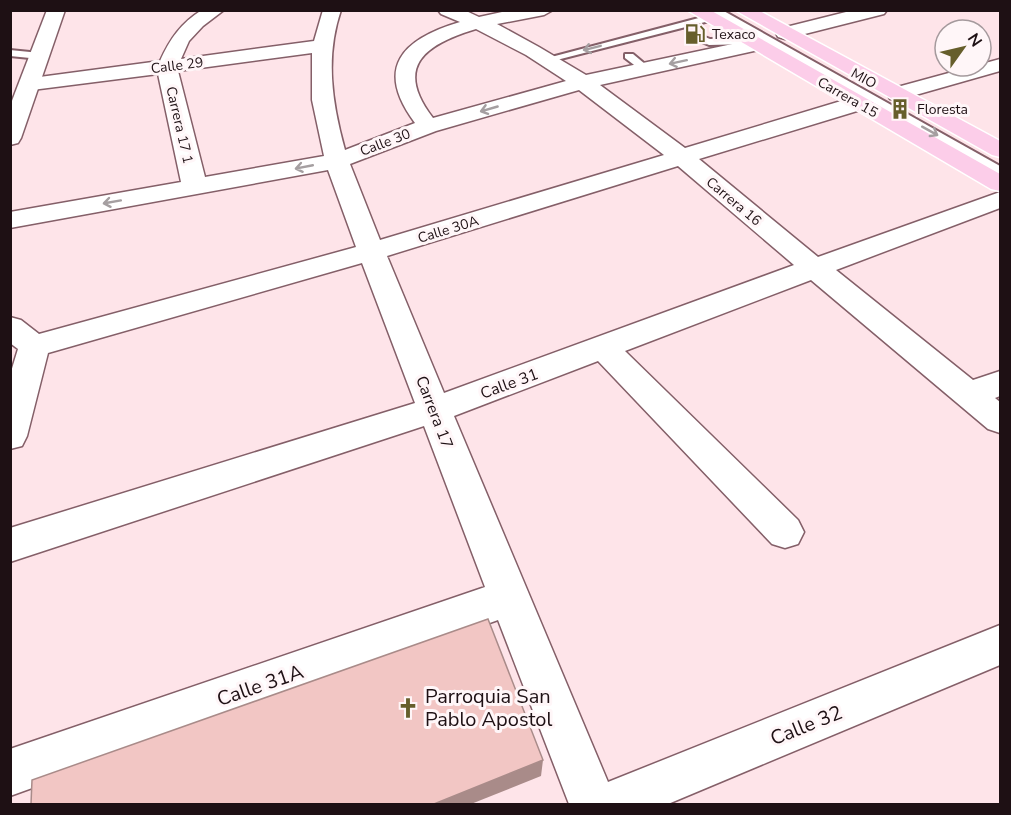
<svg xmlns="http://www.w3.org/2000/svg" width="1011" height="815" font-family="'Nunito Sans',sans-serif">
  <style>
    .lines { fill: none; stroke-linecap: round; stroke-linejoin: round }
    .service-casing { stroke: #845f68; stroke-width: 4 }
    .minor-casing { stroke: #845f68; stroke-width: 3 }
    .tertiary-casing { stroke: #845f68; stroke-width: 3 }
    .primary-casing { stroke: #fff; stroke-width: 3 }
    .service { fill: #fff; fill-rule: evenodd }
    .minor { fill: #fff; fill-rule: evenodd }
    .tertiary { fill: #fff; fill-rule: evenodd }
    .primary { fill: #fccde9; fill-rule: evenodd }
    .shaded-wall { fill: #a98b89 }
    .building { fill: #f2c6c4; stroke: #a98b89; stroke-width: 1.5 }
    .oneway { stroke: #a59fa1 }
    .labels { text-anchor: middle; stroke-width: 6; stroke-linejoin: round; paint-order: stroke }
    .far-poi-label { font-size: 14px; fill: #1e1014; stroke: #fff6f8; text-anchor: start }
    .far-street-label { font-size: 14px; fill: #1e1014; stroke: #fff6f8 }
    .street-label { font-size: 16px; fill: #1e1014; stroke: #fff6f8 }
    .near-street-label { font-size: 20px; fill: #1e1014; stroke: #fff6f8 }
    .near-poi-label { font-size: 20px; fill: #1e1014; stroke: #fff6f8; text-anchor: start }
  </style>
  <rect width="100%" height="100%" fill="#fee4e9"/>
  <g class="lines">
    <g class="service-casing">
      <g id="service">
        <path d="M710 10H722L1000 166V174Z"/>
        <path d="M710 15 715 18 713 20 545 63 540 60Z"/>
        <path d="M700 35 710 39 749 38 754 41 749 44 709 45 697 40V36Z"/>
        <path d="M10 50 40 53 45 56 40 59 10 56Z"/>
        <path d="M625 54H633L651 69 642 71 625 58Z"/>
      </g>
    </g>
    <g class="minor-casing">
      <g id="minor">
        <path d="M202 10H224L203 26 189 41 181 59 314 41 323 10H341C325 57 332 103 345 150L415 123C374 68 402 39 460 22L441 14 438 10H464L479 17 511 10H553L544 15 497 24 539 47 586 75 756 39 763 41 766 45 763 49 600 85 685 148 851 98 859 97 867 98 870 103 867 108 699 159 818 257 1000 192V208L836 270 973 380 1000 371V396L995 398 1000 402V433L988 429 811 280 625 351 798 520 804 532 798 544 785 548 772 544 598 361 454 416 608 782 1000 625V665L668 804H569L498 620 10 796V749L485 587 424 426 10 562V528L415 403 362 263 48 353 27 436 22 446 10 449V375L18 349 10 343V317L21 320 39 334 356 247 328 170 10 228V212L181 182 158 74 32 90 25 88 22 84 25 80 32 78 160 61C170 39 181 23 202 10ZM476 29 526 55 566 81 433 118C393 66 426 44 476 29ZM312 53V100L324 156 205 177 178 71ZM579 90 664 155 380 240 350 164 436 131ZM678 166 794 265 444 393 387 256Z"/>
        <path d="M854 10H887L884 14 785 39 778 37 776 33 778 29Z"/>
        <path d="M1000 59V71L898 100 890 99 887 94 890 89Z"/>
      </g>
    </g>
    <g class="tertiary-casing">
      <path id="tertiary" d="M47 10H65L21 138 18 143 10 145V106Z"/>
    </g>
    <g class="primary-casing">
      <g id="primary">
        <path d="M687 10H710L1000 174V191L991 189Z"/>
        <path d="M735 10H758L1000 141V157L992 155Z"/>
      </g>
    </g>
    <use href="#service" class="service"/>
    <use href="#minor" class="minor"/>
    <use href="#tertiary" class="tertiary"/>
    <use href="#primary" class="primary"/>
  </g>
  <path class="shaded-wall" d="M543 760 541 776 471 804H434Z"/>
  <path class="building" d="M488 619 543 760 434 804H31L32 780Z"/>
  <defs><path id="oneway-shaft" d="M-6 0H5M1.5-3L5.5 0L1.5 3" fill="none" stroke-width="1.6" stroke-linecap="round" stroke-linejoin="round" transform="scale(1.5)"/></defs>
  <g class="oneway">
    <use href="#oneway-shaft" transform="translate(592 48) rotate(166)"/>
    <use href="#oneway-shaft" transform="translate(678 62) rotate(168)"/>
    <use href="#oneway-shaft" transform="translate(489 109) rotate(164)"/>
    <use href="#oneway-shaft" transform="translate(930 131) rotate(29)"/>
    <use href="#oneway-shaft" transform="translate(304 167) rotate(169)"/>
    <use href="#oneway-shaft" transform="translate(112 202) rotate(170)"/>
  </g>
  <defs>
    <g id="fuel-bare" transform="scale(1.62)"><path d="M-5.5-6h7V0h2V4h1.3V-2.5L3-4.5l.8-.8L6-3V5H2.5V1h-1V6h-7ZM-4.2-4.7v3.2H.2V-4.7Z" fill="#665e2b" stroke="#fff6f8" stroke-width="2.5" paint-order="stroke"/></g>
    <g id="building-bare" transform="scale(1.62)"><path d="M-4-6H4V6H1V3H-1V6H-4ZM-2.5-4.3h1.7v1.8h-1.7ZM.8-4.3h1.7v1.8H.8ZM-2.5-1h1.7V.8h-1.7ZM.8-1h1.7V.8H.8Z" fill="#665e2b" stroke="#fff6f8" stroke-width="2.5" paint-order="stroke"/></g>
    <g id="church-bare" transform="scale(1.62)"><path d="M-1.2-6h2.4v3.5h3.3v2.4h-3.3V6h-2.4V-.1h-3.3v-2.4h3.3Z" fill="#665e2b" stroke="#fff6f8" stroke-width="2.5" paint-order="stroke"/></g>
  </defs>
  <g fill-rule="evenodd">
    <use href="#fuel-bare" x="695" y="34"/>
    <use href="#building-bare" x="900" y="109"/>
    <use href="#church-bare" x="408" y="708"/>
  </g>
  <g class="labels">
    <g class="far-poi-label">
      <text x="712" y="39">Texaco</text>
      <text x="917" y="114">Floresta</text>
    </g>
    <g class="far-street-label">
      <text transform="translate(177 65) rotate(-7)" y="5">Calle 29</text>
      <text transform="translate(864 78) rotate(29)" y="5">MIO</text>
      <text transform="translate(848 97) rotate(30)" y="5">Carrera 15</text>
      <text transform="translate(180 125) rotate(77)" y="5">Carrera 17 1</text>
      <text transform="translate(385 142) rotate(-21)" y="5">Calle 30</text>
      <text transform="translate(734 201) rotate(40)" y="5">Carrera 16</text>
      <text transform="translate(448 229) rotate(-17)" y="5">Calle 30A</text>
    </g>
    <g class="street-label">
      <text transform="translate(509 383) rotate(-20)" y="6">Calle 31</text>
      <text transform="translate(435 412) rotate(69)" y="6">Carrera 17</text>
    </g>
    <g class="near-street-label">
      <text transform="translate(260 685) rotate(-19)" y="7">Calle 31A</text>
      <text transform="translate(806 725) rotate(-22)" y="7">Calle 32</text>
    </g>
    <g class="near-poi-label">
      <text x="425" y="703">Parroquia San<tspan x="425" dy="23">Pablo Apostol</tspan></text>
    </g>
  </g>
  <rect width="1011" height="815" fill="none" stroke="#1e1014" stroke-width="24"/>
  <g transform="translate(963 48) rotate(56)"><circle r="28" fill="#fff6f8" stroke="#a59a9d" stroke-width="1.5"/>
  <path d="M0-4.5L10 22L0 15L-10 22Z" fill="#665e2b"/>
  <text y="-9" font-size="16" font-weight="bold" text-anchor="middle" fill="#1e1014">N</text>
  </g>
</svg>
